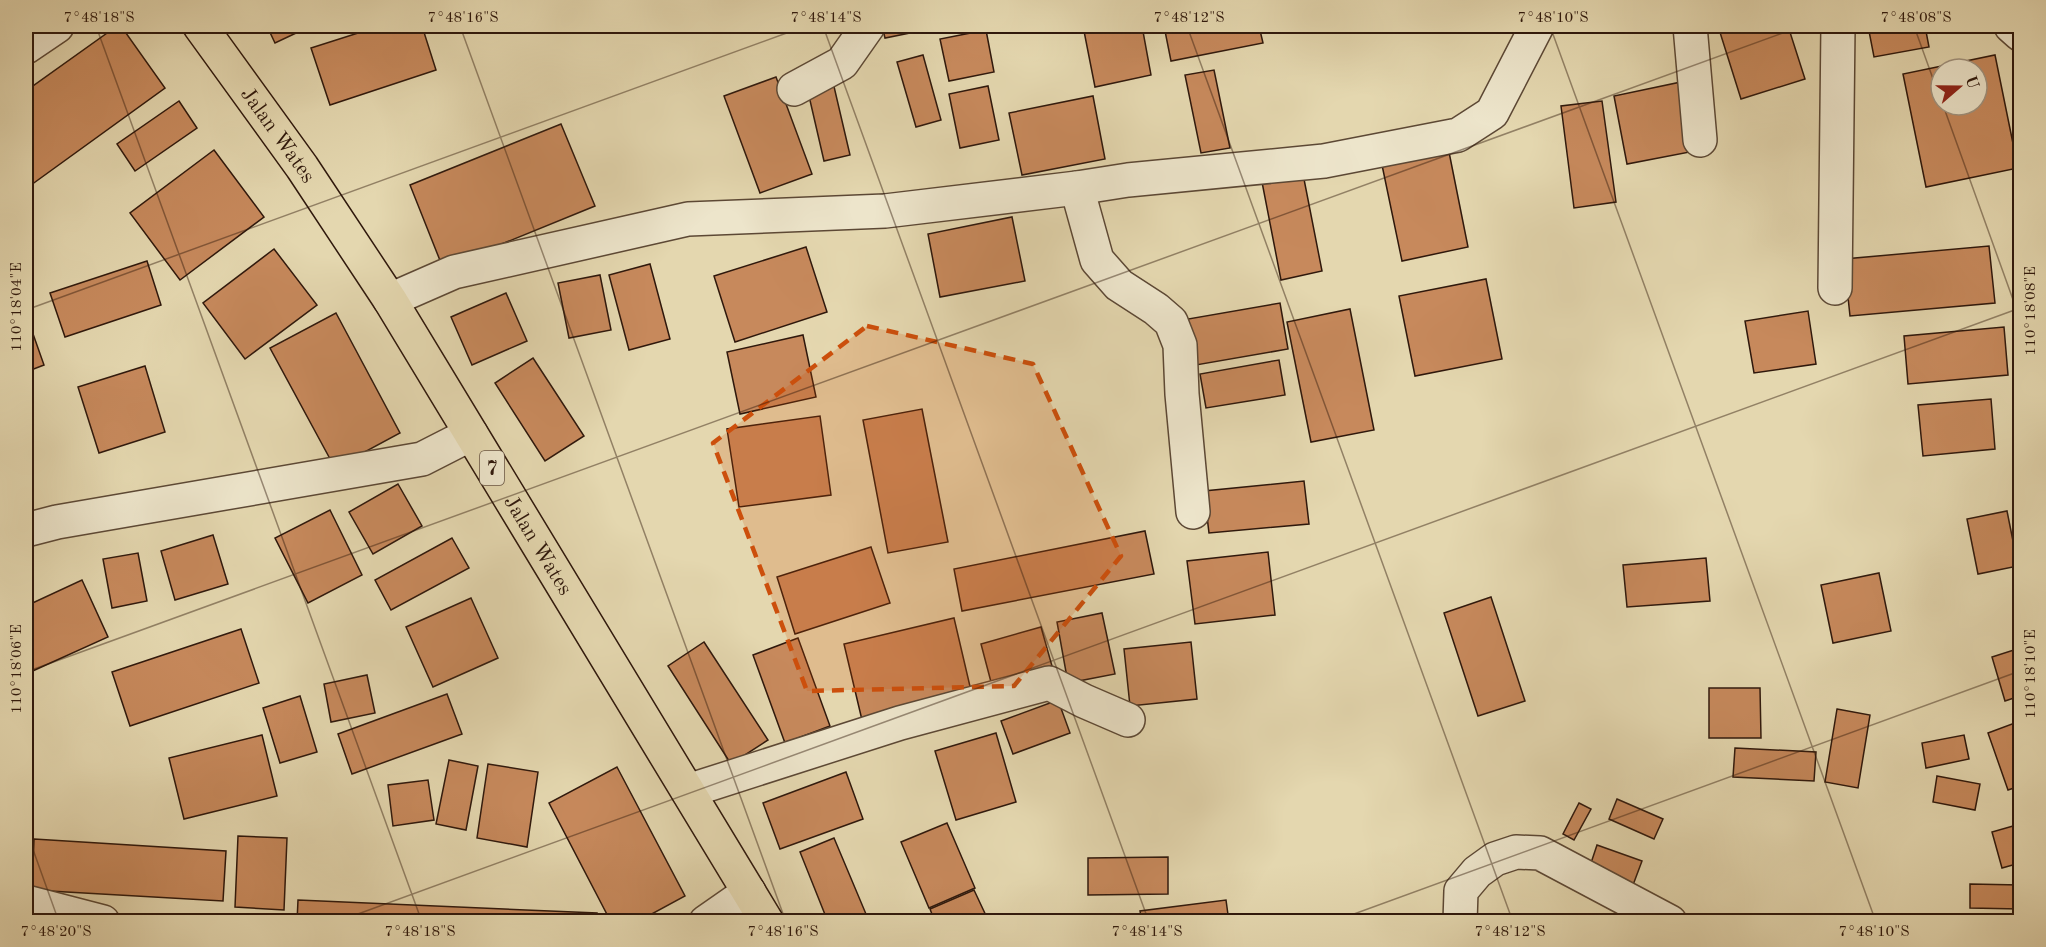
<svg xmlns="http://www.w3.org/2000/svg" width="2046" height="947" font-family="'Old Standard TT',serif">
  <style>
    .building { fill: #c7895c; stroke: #2f180c; stroke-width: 1.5; fill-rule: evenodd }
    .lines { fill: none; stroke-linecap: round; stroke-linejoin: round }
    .minor-casing { stroke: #5c4835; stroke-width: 36 }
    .trunk-casing { stroke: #2f180c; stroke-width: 36 }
    .minor { stroke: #ede5cb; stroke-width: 33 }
    .trunk { stroke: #e4d7af; stroke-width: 33 }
    .marked { fill: #cc4f0c; fill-opacity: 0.2; stroke: #cc4f0c; stroke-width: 4.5; stroke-dasharray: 12 8; stroke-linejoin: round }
    .ticks { fill: none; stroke: #2f180c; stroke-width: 1.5; stroke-opacity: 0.45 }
    .labels { text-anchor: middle; stroke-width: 5; stroke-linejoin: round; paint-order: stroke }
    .shield { fill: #ede5cb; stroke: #685645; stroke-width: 1.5 }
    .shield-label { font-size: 20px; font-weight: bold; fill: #2f180c }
    .street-label { font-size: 21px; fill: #2f180c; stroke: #ede5cb }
    .neatline { fill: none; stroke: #2f180c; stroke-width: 2 }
    .ticks-label { font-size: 15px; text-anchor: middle; fill: #2f180c }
  </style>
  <rect width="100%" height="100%" fill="#e4d7af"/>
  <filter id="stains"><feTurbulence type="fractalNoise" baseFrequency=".00333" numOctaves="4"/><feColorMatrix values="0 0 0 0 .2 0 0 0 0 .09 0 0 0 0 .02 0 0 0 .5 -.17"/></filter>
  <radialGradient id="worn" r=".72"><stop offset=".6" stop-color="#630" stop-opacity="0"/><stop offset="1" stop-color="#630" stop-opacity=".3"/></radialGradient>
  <g class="building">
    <path d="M117 26H121L165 88 31 185 26 178V91Z"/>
    <path d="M267 26H311L275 43Z"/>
    <path d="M380 26H422L436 70 330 105 311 48Z"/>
    <path d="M882 26H929L930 29 885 38Z"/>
    <path d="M1083 26H1142L1151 75 1095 87Z"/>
    <path d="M1164 26H1259L1263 43 1171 61Z"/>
    <path d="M1718 26H1788L1805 79 1741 99Z"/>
    <path d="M1868 26H1925L1929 47 1874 57Z"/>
    <path d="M986 30 994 72 949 81 940 39Z"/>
    <path d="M923 55 941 120 916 127 897 62Z"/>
    <path d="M1995 55 2018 168 1926 187 1903 74ZM1941 69H1977V105H1941Z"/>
    <path d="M1214 70 1230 148 1201 153 1185 75Z"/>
    <path d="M776 77 812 174 760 193 724 96Z"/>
    <path d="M832 78 850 155 824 161 806 83Z"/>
    <path d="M1681 82 1695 151 1627 164 1614 96Z"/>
    <path d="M988 86 999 140 960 148 949 94Z"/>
    <path d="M1093 96 1105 159 1022 175 1009 113Z"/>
    <path d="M179 101 197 128 135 171 117 144Z"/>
    <path d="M1602 101 1616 202 1574 208 1561 106Z"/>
    <path d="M561 124 595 206 443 268 410 185Z"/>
    <path d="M214 150 264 217 180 280 130 213Z"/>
    <path d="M1449 152 1468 247 1402 261 1382 165Z"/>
    <path d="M1303 174 1322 271 1281 280 1262 182Z"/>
    <path d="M1012 217 1025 281 940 297 928 234Z"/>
    <path d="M1989 246 1995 303 1850 316 1844 259Z"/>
    <path d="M806 247 827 312 735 342 714 276Z"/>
    <path d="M274 249 317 305 245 359 203 303Z"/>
    <path d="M147 261 161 305 65 337 50 293Z"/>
    <path d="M650 264 670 339 629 350 609 275Z"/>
    <path d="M600 275 611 330 569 338 558 283Z"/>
    <path d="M1486 279 1502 359 1415 376 1399 296Z"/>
    <path d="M506 293 527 341 472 365 451 317Z"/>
    <path d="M1280 303 1288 349 1196 365 1188 319Z"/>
    <path d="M1350 309 1374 430 1311 442 1287 322Z"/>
    <path d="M1808 311 1816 364 1754 373 1745 321Z"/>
    <path d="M336 313 400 433 335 468 270 348Z"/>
    <path d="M26 314 44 365 26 372Z"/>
    <path d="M2004 327 2008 375 1908 384 1904 336Z"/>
    <path d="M803 335 816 397 740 414 727 352Z"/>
    <path d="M533 358 584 436 545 461 495 383Z"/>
    <path d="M1279 360 1285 395 1206 408 1200 374Z"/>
    <path d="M145 366 165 432 99 453 78 387Z"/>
    <path d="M1991 399 1995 449 1923 456 1918 405Z"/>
    <path d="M922 409 948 542 888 553 863 420Z"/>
    <path d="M820 416 831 495 739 507 727 429Z"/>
    <path d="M1304 481 1309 524 1209 533 1204 491Z"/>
    <path d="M398 484 422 526 373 554 349 512Z"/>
    <path d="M330 510 362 575 308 603 275 538Z"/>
    <path d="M2007 511 2018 566 1978 574 1967 519Z"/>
    <path d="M1145 531 1154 574 962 611 954 569Z"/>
    <path d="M213 535 228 584 175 600 161 551Z"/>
    <path d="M452 538 469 568 391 610 375 580Z"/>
    <path d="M871 547 890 603 795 634 777 577Z"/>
    <path d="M1268 552 1275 615 1195 624 1187 561Z"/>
    <path d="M138 553 147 601 112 608 103 559Z"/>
    <path d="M1706 558 1710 601 1627 607 1623 565Z"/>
    <path d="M1879 573 1891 631 1833 643 1821 585Z"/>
    <path d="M82 580 108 637 26 674V606Z"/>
    <path d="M1491 597 1525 701 1478 716 1444 613Z"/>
    <path d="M471 598 498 658 433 687 406 627Z"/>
    <path d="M1102 613 1115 674 1068 683 1057 622Z"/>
    <path d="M954 618 972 695 862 720 844 644Z"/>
    <path d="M1041 627 1052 666 991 682 981 644Z"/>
    <path d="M241 629 259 683 130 726 112 672Z"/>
    <path d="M798 638 830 726 785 743 753 655Z"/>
    <path d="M704 642 768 740 731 764 668 666Z"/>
    <path d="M1191 642 1197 699 1130 706 1124 649Z"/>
    <path d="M2020 648V696L2005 701 1992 657Z"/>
    <path d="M367 675 375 713 331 722 324 684Z"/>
    <path d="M1709 688H1760L1761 738H1709Z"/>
    <path d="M447 694 462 734 352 774 338 734Z"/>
    <path d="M300 696 317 752 280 763 263 708Z"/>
    <path d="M1058 700 1070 733 1013 754 1001 721Z"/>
    <path d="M1837 709 1870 715 1858 788 1825 782Z"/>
    <path d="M2020 721V786L2008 790 1988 733Z"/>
    <path d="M996 733 1016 802 956 820 935 751Z"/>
    <path d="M262 735 277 796 184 819 169 758Z"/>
    <path d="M1964 735 1969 759 1926 768 1922 743Z"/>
    <path d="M1735 748 1816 752 1814 781 1733 777Z"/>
    <path d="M449 760 478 766 466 830 436 824Z"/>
    <path d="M488 764 538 772 527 847 477 838Z"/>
    <path d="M617 767 685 896 637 922H611L549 803Z"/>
    <path d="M846 772 863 819 780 849 763 803Z"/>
    <path d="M1937 776 1980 784 1975 810 1933 802Z"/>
    <path d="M428 780 434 820 393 826 388 785Z"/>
    <path d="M1617 799 1663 819 1654 839 1609 819Z"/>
    <path d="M1579 803 1591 809 1574 840 1563 834Z"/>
    <path d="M947 823 975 888 929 908 901 842Z"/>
    <path d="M2020 824V863L2002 868 1992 832Z"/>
    <path d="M238 836 287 838 284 910 235 907Z"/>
    <path d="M834 838 866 914 848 922H828L800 852Z"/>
    <path d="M34 839 226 851 223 901 32 890Z"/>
    <path d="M1597 845 1642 861 1630 893 1586 878Z"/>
    <path d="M1168 857V894L1088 895V858Z"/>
    <path d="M1970 884 2020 885V909L1970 908Z"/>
    <path d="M974 890 989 922H935L930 909Z"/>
    <path d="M298 900 597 913 596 922H297Z"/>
    <path d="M1226 900 1229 922H1142L1140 911Z"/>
  </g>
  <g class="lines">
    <g class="minor-casing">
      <g id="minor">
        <path d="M1690 26 1700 140"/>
        <path d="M2011 26 2020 34"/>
        <path d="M26 47 57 26"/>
        <path d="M794 89 842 63 868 26"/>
        <path d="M1077 188 1097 260 1119 285 1156 309 1171 322 1180 345 1182 394 1193 512"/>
        <path d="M1835 288 1838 26"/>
        <path d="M390 300 454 272 688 219 885 211 1077 188 1128 180 1324 161 1458 135 1492 113 1537 26"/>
        <path d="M26 530 57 522 422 459 471 434"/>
        <path d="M688 791 900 723 1049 683 1084 701 1128 720"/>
        <path d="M26 902 103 922"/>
        <path d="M706 922 749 892"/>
        <path d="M1460 922 1461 891 1477 872 1495 859 1516 852 1540 853 1670 922"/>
      </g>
    </g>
    <g class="trunk-casing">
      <g id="trunk">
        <path id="s1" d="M200 26 302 167 390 300 767 922"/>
      </g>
    </g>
    <use href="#minor" class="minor"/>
    <use href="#trunk" class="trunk"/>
  </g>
  <path class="marked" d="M867 326 1033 364 1121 556 1014 686 807 691 713 443Z"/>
  <path class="ticks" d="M96 26 422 922M460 26 786 922M823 26 1149 922M1187 26 1513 922M1550 26 1876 922M1914 26 1941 101M1943 105 2020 319M26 310 806 26M26 672 1802 26M26 830 59 922M336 922 2020 308M1332 922 2020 671"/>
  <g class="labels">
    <rect class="shield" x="480" y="451" width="24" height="34" rx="4.5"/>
    <g class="shield-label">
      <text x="492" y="475">7</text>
    </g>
    <g class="street-label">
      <text dy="7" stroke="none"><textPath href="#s1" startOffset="134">Jalan Wates</textPath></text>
      <text dy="7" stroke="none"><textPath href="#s1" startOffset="620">Jalan Wates</textPath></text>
    </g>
  </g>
  <rect width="2046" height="947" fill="none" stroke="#e4d7af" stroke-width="66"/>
  <g transform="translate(1959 87) rotate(70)"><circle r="28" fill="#ede5cb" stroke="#a1937f" stroke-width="1.5"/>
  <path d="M0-4.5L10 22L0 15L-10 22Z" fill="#8f2418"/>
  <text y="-9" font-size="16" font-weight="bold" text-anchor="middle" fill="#2f180c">U</text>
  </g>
  <rect x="33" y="33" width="1980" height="881" class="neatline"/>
  <g class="ticks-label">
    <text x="99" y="22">7°48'18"S</text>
    <text x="463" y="22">7°48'16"S</text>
    <text x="826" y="22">7°48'14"S</text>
    <text x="1189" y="22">7°48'12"S</text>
    <text x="1553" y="22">7°48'10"S</text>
    <text x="1916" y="22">7°48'08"S</text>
    <text transform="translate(16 307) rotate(-90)" y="5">110°18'04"E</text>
    <text transform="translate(2030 311) rotate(-90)" y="5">110°18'08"E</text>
    <text transform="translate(16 669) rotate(-90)" y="5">110°18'06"E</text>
    <text transform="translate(2030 674) rotate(-90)" y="5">110°18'10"E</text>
    <text x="56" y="936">7°48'20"S</text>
    <text x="420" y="936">7°48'18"S</text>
    <text x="783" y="936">7°48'16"S</text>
    <text x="1147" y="936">7°48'14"S</text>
    <text x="1510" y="936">7°48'12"S</text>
    <text x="1874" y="936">7°48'10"S</text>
  </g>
  <rect width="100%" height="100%" filter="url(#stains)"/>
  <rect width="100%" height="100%" fill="url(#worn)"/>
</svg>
